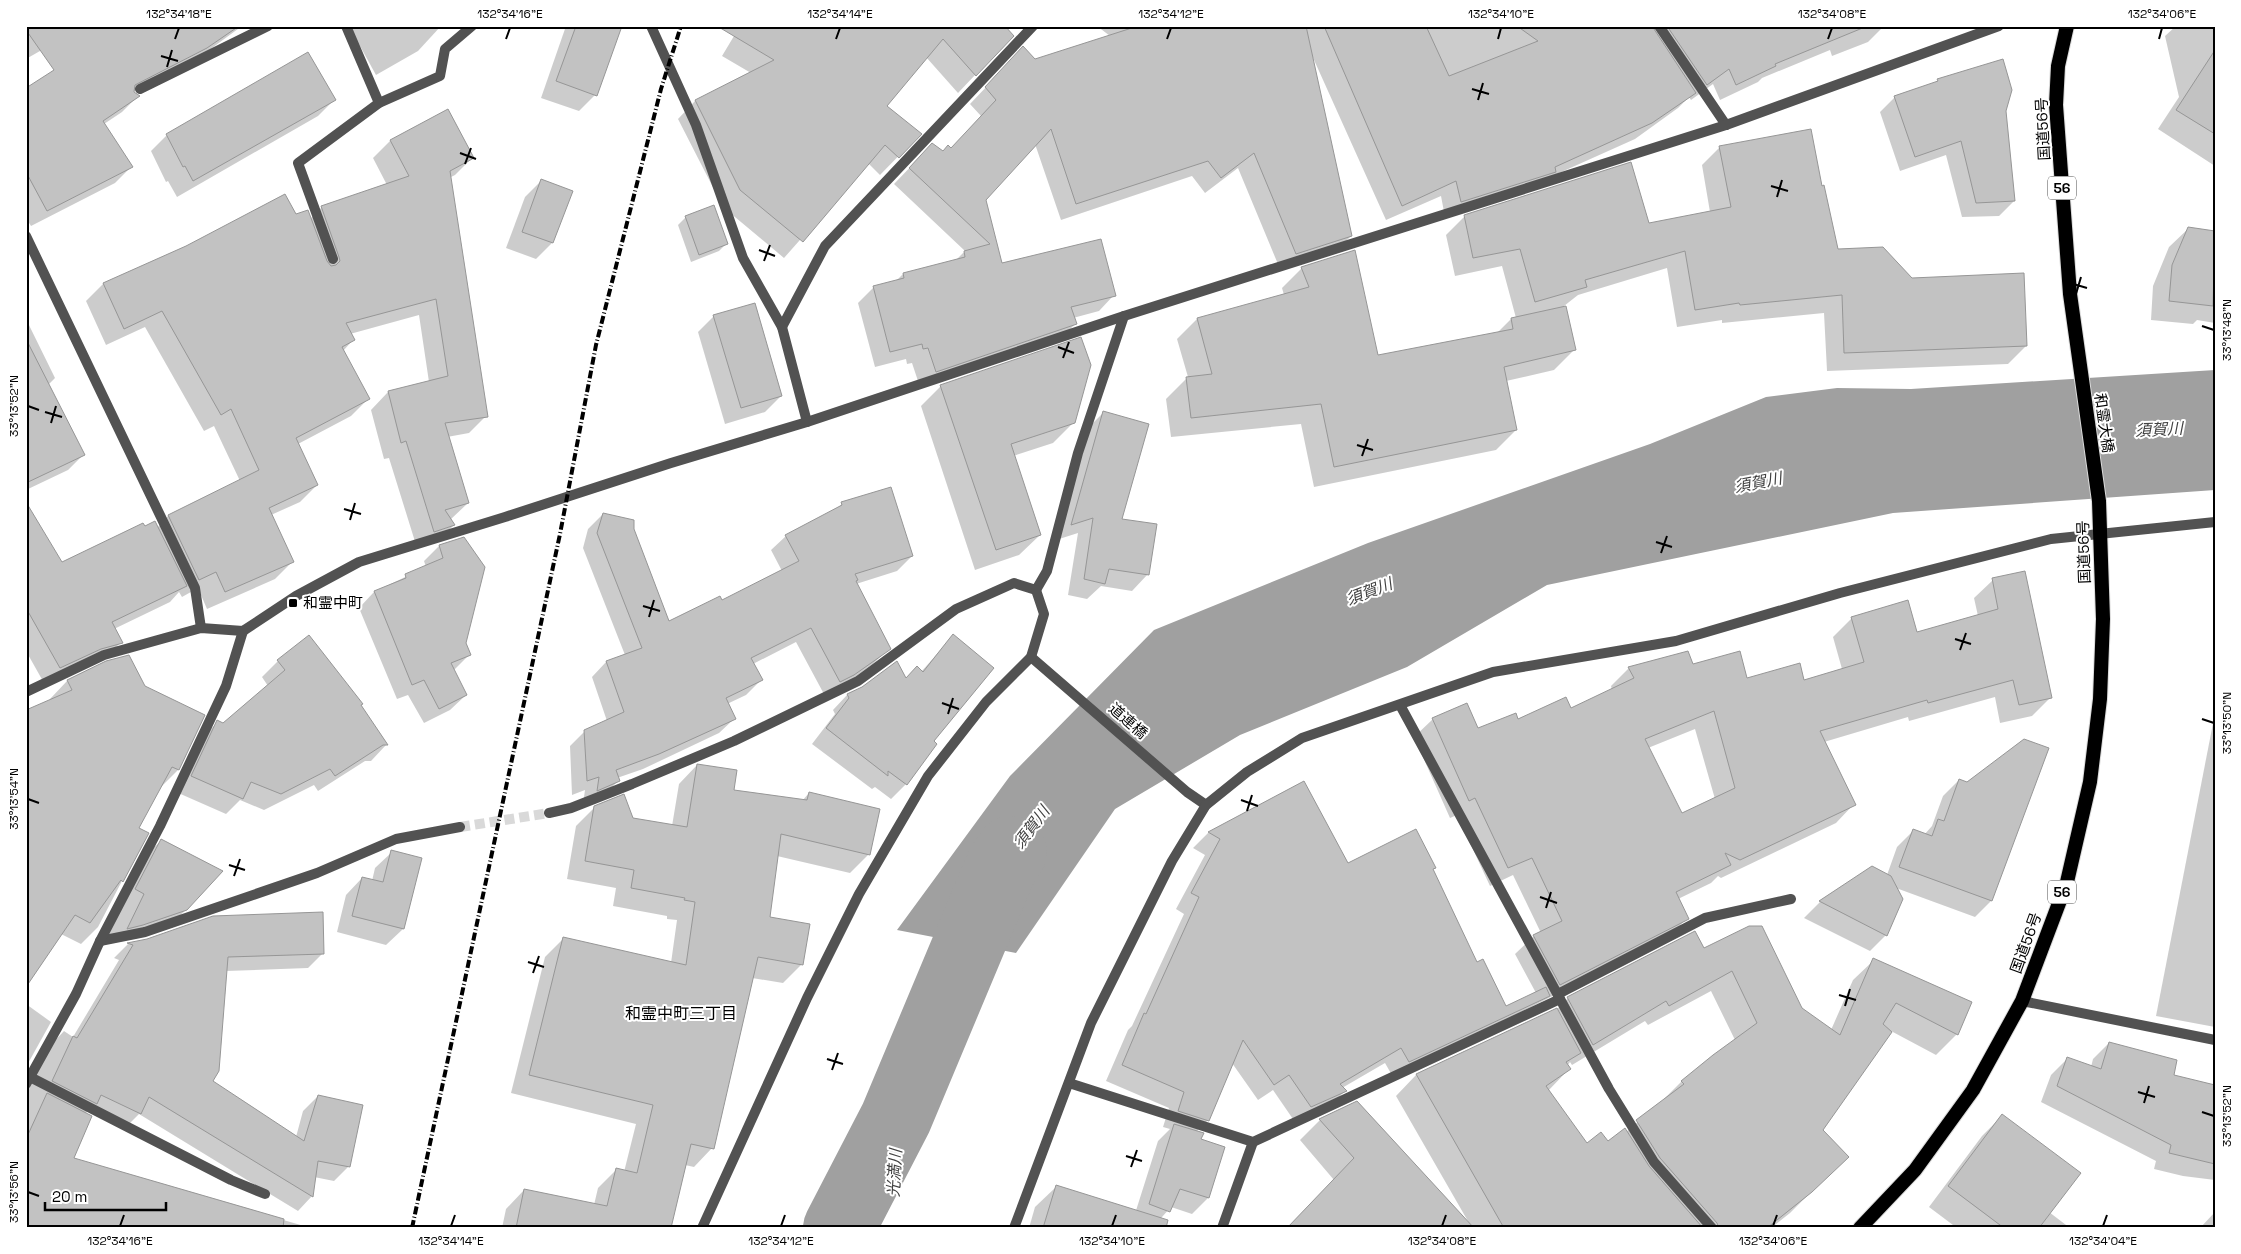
<svg xmlns="http://www.w3.org/2000/svg" width="2241" height="1254" font-family="'Space Grotesk','Noto Sans JP',sans-serif">
  <style>
    .water { fill: #a0a0a0 }
    .shadow { fill: #0003; fill-rule: evenodd }
    .lines { fill: none; stroke-linecap: round; stroke-linejoin: round }
    .river { stroke: #a0a0a0; stroke-width: 72 }
    .building { fill: #c2c2c2; stroke: #969696; fill-rule: evenodd }
    .minor-tunnel { stroke: #d9d9d9; stroke-width: 10; stroke-dasharray: 10 5; stroke-linecap: butt }
    .trunk-casing { stroke: #dbdbdb; stroke-width: 16 }
    .service { stroke: #525252; stroke-width: 10 }
    .minor { stroke: #525252; stroke-width: 10 }
    .trunk { stroke: #000; stroke-width: 14 }
    .rail { stroke: #000; stroke-width: 4; stroke-dasharray: 8 2.5 1 2.5; stroke-linecap: butt }
    .ticks { fill: none; stroke: #000; stroke-width: 2 }
    .poi-dot { fill: #000; stroke: #fff; stroke-width: 2 }
    .labels { text-anchor: middle; stroke-width: 4; stroke-linejoin: round; paint-order: stroke }
    .shield { fill: #fff; stroke: #4c4c4c; stroke-width: 1 }
    .shield-label { font-size: 14px; font-weight: bold; fill: #000 }
    .street-label { font-size: 15px; fill: #000; stroke: #fff }
    .poi-label { font-size: 15px; fill: #000; stroke: #fff; text-anchor: start }
    .water-label { font-size: 16px; font-style: italic; fill: #414141; stroke: #fff }
    .neighbourhood-label { font-size: 16px; fill: #000; stroke: #fff }
    .neatline { fill: none; stroke: #000; stroke-width: 2 }
    .ticks-label { font-size: 12px; text-anchor: middle; fill: #000 }
  </style>
  <rect width="100%" height="100%" fill="#fff"/>
  <path class="water" d="M2215 370V490L1893 513 1547 585 1407 667 1240 735 1115 809 1016 953 897 930 1010 776 1154 630 1368 543 1650 444 1766 397 1837 388 1911 389Z"/>
  <g class="shadow">
    <path d="M26 26H242L190 64 132 92 138 96 122 112 104 124 131 167 115 183 31 226 26 218V116L71 87 47 47 26 59Z"/>
    <path d="M349 26H441L418 51 376 75Z"/>
    <path d="M566 26H621L595 95 579 111 541 98Z"/>
    <path d="M740 26 1012 36 958 93 926 57 885 106 920 134 880 175 868 163 784 258 723 207 678 119 695 101 751 73 722 56Z"/>
    <path d="M1097 26H1884L1868 42 1832 56 1830 50 1762 78 1758 82 1720 100 1713 84 1691 100 1689 97 1678 108 1635 139 1548 178 1445 217 1441 196 1386 220 1310 51 1351 236 1335 252 1280 269 1238 168 1205 193 1192 176 1061 220 1035 144 985 199 1001 265 1114 295 1099 311 1073 318 1075 324 1060 340 920 387 912 363 907 364 906 359 875 367 858 303 874 287 895 282 903 274 956 260 965 251 894 184 917 160 951 149 981 116 970 104 1008 64 1035 60 1110 36Z"/>
    <path d="M2176 26H2215V166L2158 129 2179 97 2165 36Z"/>
    <path d="M1938 80 2005 111 2014 201 1999 216 1962 217 1946 155 1900 171 1880 112 1895 97 1934 84Z"/>
    <path d="M334 100 318 116 177 197 168 181 166 182 151 151 167 135Z"/>
    <path d="M448 111 472 158 455 175 449 178 486 416 469 433 447 437 468 503 450 520 454 525 437 542 417 548 389 458 384 459 371 410 388 392 429 382 419 315 350 334 353 340 343 351 368 399 351 416 298 444 317 485 300 502 271 515 292 562 275 579 207 609 198 588 182 597 179 592 170 602 114 629 121 642 106 658 44 683 26 651V504L61 564 144 528H157L168 516 240 481 214 426 204 431 145 327 106 345 86 301 103 284 186 247 295 216 310 219 322 207 387 185 373 158 390 141Z"/>
    <path d="M1720 147 1821 187 1837 250 1912 279 2026 346 2008 364 1827 371 1824 313 1722 323V320L1677 327 1667 268 1578 295 1564 306 1574 350 1554 370 1506 381 1516 430 1496 450 1314 487 1301 424 1171 437 1166 399 1188 377 1177 339 1197 319 1284 295 1282 288 1302 268 1377 357 1497 333 1511 319 1516 318 1502 266 1455 276 1446 235 1464 217 1648 224 1710 212 1702 165Z"/>
    <path d="M541 181 552 243 536 259 506 248 525 197Z"/>
    <path d="M686 217 727 243 719 251 691 262 678 225Z"/>
    <path d="M2189 228 2215 233V323L2197 320 2193 324 2151 320 2153 286 2169 247Z"/>
    <path d="M714 316 781 396 765 412 725 424 698 332Z"/>
    <path d="M26 319 55 378 48 385 83 455 68 470 26 490Z"/>
    <path d="M941 386 1074 422 1053 443 1013 456 1040 535 1019 555 975 570 921 406Z"/>
    <path d="M1103 413 1121 520 1148 574 1132 591 1101 586 1087 599 1068 595 1078 533 1056 540 1087 429Z"/>
    <path d="M842 504 912 556 897 571 856 584 889 648 874 663 838 690 825 696 796 642 753 664 761 680 746 695 727 704 734 719 719 733 643 769 617 778 618 781 603 796 583 804 585 790 572 795 570 746 585 731 607 721 592 677 606 662 625 655 583 548 588 529 603 514 632 530 668 623 722 602 782 571 771 550 786 536 835 510Z"/>
    <path d="M463 538 464 643 469 655 453 671 466 695 450 710 424 723 408 695 397 699 359 608 374 592 426 567 424 561 439 546Z"/>
    <path d="M1993 580 2050 698 2032 716 2000 723 1995 697 1909 721 1908 717 1824 742 1854 804 1836 823 1721 878 1718 876 1711 883 1678 899 1687 918 1669 937 1393 1077 1385 1063 1342 1088 1345 1091 1329 1107 1295 1122 1273 1090 1258 1100 1232 1063 1208 1120 1196 1132 1199 1140 1208 1198 1192 1214 1171 1207 1153 1227 1133 1220 1158 1141 1170 1129 1163 1127 1169 1108 1106 1081 1128 1030 1132 1026 1184 914 1176 909 1205 855 1193 848 1208 833 1303 783 1347 865 1432 870 1476 963 1506 1007 1536 993 1515 954 1534 936 1541 933 1513 875 1490 886 1457 815 1450 818 1414 737 1433 719 1478 730 1571 710 1612 690 1611 686 1629 668 1692 666 1746 679 1803 681 1842 669 1833 637 1851 619 1907 602 1916 634 1978 616 1974 598ZM1695 729 1715 799 1682 815 1648 748Z"/>
    <path d="M953 636 932 742 906 784 891 799 875 787 872 789 812 744 835 714 833 710 847 695 863 688 905 680 921 672Z"/>
    <path d="M309 637 386 745 371 761H365L318 791 314 785 264 810 240 800 226 814 176 792 201 738 218 722 223 725 268 686 262 677 278 661Z"/>
    <path d="M107 663 144 687 203 715 178 770 160 788 137 828 147 833 98 927 81 944 61 934 50 699 67 681Z"/>
    <path d="M2215 713V1027L2156 1016Z"/>
    <path d="M697 765 733 791 802 801 809 793 869 854 850 873 777 856 768 918 802 964 783 983 752 978 712 1148 694 1167 685 1165 670 1228H502L506 1209 524 1190 594 1205 598 1188 616 1170 624 1172 636 1124 511 1093 545 957 564 938 671 963 677 920 667 919V916L613 906 616 888 567 879 576 826 595 807 632 819 672 826 679 784Z"/>
    <path d="M1959 780 1991 901 1975 917 1896 888 1886 935 1870 951 1804 918 1820 902 1872 868 1887 875 1897 847 1913 831 1924 835 1932 826 1943 796Z"/>
    <path d="M161 841 186 910 177 918 106 938 153 848Z"/>
    <path d="M392 852 420 859 403 929 386 945 337 932 346 895 362 878 372 881 375 868Z"/>
    <path d="M1694 933 1703 950 1801 1009 1831 1030 1853 980 1874 960 1957 1034 1936 1055 1891 1031 1821 1130 1826 1177 1790 1213 1771 1228H1288L1334 1180 1300 1140 1320 1120 1469 1223 1396 1096 1416 1075 1556 1010 1568 998ZM1711 991 1735 1040 1682 1081 1661 1102 1626 1132 1608 1142 1587 1145 1548 1091 1569 1069 1567 1066 1570 1062 1572 1065 1645 1021 1648 1025Z"/>
    <path d="M147 940 323 953 308 968 226 971 212 1082 296 1137 303 1111 318 1096 362 1106 348 1167 334 1181 314 1177 312 1196 298 1211 139 1114 125 1128 89 1110 85 1114 72 1159 311 1228H26V1088L50 1046 64 1031 73 1037 119 960 114 958 128 944Z"/>
    <path d="M26 1004 51 1022 26 1067Z"/>
    <path d="M2109 1043 2173 1076 2215 1087V1180L2183 1176 2154 1169 2156 1161 2041 1102 2051 1075 2067 1059 2091 1067 2093 1059Z"/>
    <path d="M2002 1116 2049 1212 2070 1228H1957L1929 1207 1982 1136Z"/>
    <path d="M1056 1187 1124 1228H1029L1035 1207Z"/>
    <path d="M2215 1212V1228H2200Z"/>
  </g>
  <g class="lines">
    <path class="river" d="M839 1228 896 1118 1002 865 1011 852"/>
  </g>
  <g class="building">
    <path d="M26 26H239L207 48 135 85 134 92 140 96 103 121 133 167 47 211 26 172V88L54 70 26 30Z"/>
    <path d="M576 26H622L597 96 556 81Z"/>
    <path d="M717 26H1005L1014 36 976 76 943 39 887 106 922 134 899 158 885 145 803 242 740 190 695 100 774 60Z"/>
    <path d="M1138 26H1306L1352 236 1296 254 1254 153 1221 178 1208 161 1076 204 1051 129 986 200 1002 263 1101 239 1116 296 1071 307 1077 324 936 372 928 348 923 349 922 344 890 352 873 286 904 278 903 273 965 257 964 251 990 244 909 168 932 143 943 151 948 145 951 148 996 100 985 87 1023 46 1035 59Z"/>
    <path d="M1324 26H1426L1449 76 1538 41 1517 26H1652L1696 93 1652 123 1555 167 1556 172 1461 202 1456 181 1402 206Z"/>
    <path d="M1667 26H1865V27L1775 64 1776 66 1736 85 1729 69 1707 85Z"/>
    <path d="M2215 50V134L2176 110Z"/>
    <path d="M308 52 336 100 193 181 185 166 183 167 166 134Z"/>
    <path d="M2003 59 2012 90 2006 111 2015 201 1976 203 1961 141 1915 157 1894 96 1938 81 1937 79Z"/>
    <path d="M448 109 474 158 450 171 488 417 445 423 469 503 445 510 455 525 434 532 406 441 401 443 388 391 448 376 436 299 346 323 355 340 342 347 370 399 296 438 318 485 269 508 294 562 225 592 216 572 199 580 168 515 259 470 231 409 221 415 162 311 124 329 103 283 186 246 285 194 296 214 308 210 327 261 331 266 336 265 340 261 339 257 321 206 409 176 390 140Z"/>
    <path d="M1811 129 1822 186 1824 185 1838 249 1883 247 1912 278 2024 273 2027 346 1844 353 1842 295 1740 305 1739 303 1695 310 1685 251 1585 280 1587 287 1535 302 1520 249 1473 258 1464 215 1631 162 1649 223 1731 207 1719 146Z"/>
    <path d="M541 179 573 191 553 243 522 232Z"/>
    <path d="M714 205 728 244 699 255 685 216Z"/>
    <path d="M2188 227 2215 231 2213 306 2169 301 2172 265Z"/>
    <path d="M1355 250 1378 355 1513 329 1511 318 1566 306 1576 350 1504 367 1517 430 1334 467 1321 404 1191 418 1186 377 1212 374 1197 318 1309 287 1301 267Z"/>
    <path d="M755 303 782 396 741 408 713 315Z"/>
    <path d="M1081 337 1091 365 1075 423 1011 444 1041 535 996 550 940 385Z"/>
    <path d="M26 339 85 455 26 483Z"/>
    <path d="M1103 411 1149 424 1122 519 1157 524 1149 575 1109 569 1105 584 1084 579 1093 518 1071 525Z"/>
    <path d="M891 487 913 556 855 574 858 580 856 581 891 649 854 675 840 682 811 628 751 658 763 680 726 698 736 719 659 754 616 770 620 781 597 791 599 777 587 781 584 730 624 712 606 661 642 648 597 533 603 513 634 520V529L669 621 720 596 722 600 799 561 785 535 842 505 841 502Z"/>
    <path d="M26 502 62 562 143 523 145 526 155 521 187 586 112 622 123 643 101 649 60 668 26 608Z"/>
    <path d="M464 537 485 567 466 643 471 655 451 663 467 695 439 709 424 680 412 685 374 591 406 578 405 574 443 558 439 545Z"/>
    <path d="M2025 571 2052 698 2019 705 2013 680 1928 703 1927 700 1820 731 1856 805 1740 860 1725 853 1731 865 1676 892 1689 919 1560 985 1533 935 1562 921 1532 858 1508 868 1475 798 1469 801 1432 718 1467 703 1478 728 1516 713 1518 719 1566 697 1571 708 1634 678 1628 667 1688 651 1693 664 1740 651 1747 678 1800 663 1804 680 1864 662 1851 617 1908 600 1917 632 1998 609 1992 578ZM1714 711 1735 788 1682 813 1645 739Z"/>
    <path d="M953 634 994 668 934 741 937 744 907 785 888 771V776L826 728 849 698 847 694 862 687 897 661 906 678 917 666 923 672Z"/>
    <path d="M309 635 363 704 361 705 388 745H383L335 776 330 769 281 794 251 782 243 799 191 776 217 720 223 723 285 670 277 660Z"/>
    <path d="M129 655 145 686 205 715 179 770 172 767 139 828 149 833 123 882 121 880 90 923 75 915 26 987V710L72 690 67 680 106 661Z"/>
    <path d="M2024 739 2049 748 1992 901 1899 867 1913 829 1932 836 1938 819 1944 821 1959 779 1967 782Z"/>
    <path d="M697 764 737 770 734 790 807 800 809 792 880 809 870 855 781 834 770 917 810 924 803 965 758 957 714 1149 691 1144 671 1228 638 1226V1228H516L524 1189 607 1206 616 1168 637 1173 653 1105 529 1075 563 937 686 965 695 902 684 900 685 898 631 888 634 870 585 861 594 806 624 794 633 818 687 827Z"/>
    <path d="M1304 781 1348 863 1416 829 1436 868 1433 869 1477 962 1483 959 1506 1006 1546 987 1550 996 1409 1062 1401 1048 1340 1084 1347 1091 1311 1107 1289 1075 1274 1085 1243 1040 1209 1121 1178 1111 1184 1092 1122 1065 1144 1013 1146 1014 1199 897 1191 893 1220 839 1208 832Z"/>
    <path d="M161 839 223 871 187 910 143 925 127 929 144 894 135 889Z"/>
    <path d="M391 850 422 858 404 929 352 916 362 877 383 882Z"/>
    <path d="M1872 866 1891 876 1903 899 1887 936 1819 901Z"/>
    <path d="M323 912 324 954 228 957 219 1071 213 1081 304 1141 318 1095 363 1105 350 1167 318 1161 313 1197 149 1097 141 1114 101 1095 97 1104 52 1081 73 1036 77 1038 133 945 127 943 147 939 213 916Z"/>
    <path d="M1749 926H1762L1802 1008 1840 1035 1873 958 1972 1002 1958 1035 1896 1003 1883 1024 1892 1032 1823 1130 1849 1157 1812 1192 1767 1228H1719L1717 1223 1660 1158 1636 1120 1684 1084 1681 1081 1713 1055 1757 1023 1732 971 1669 1006 1666 1001 1593 1045 1567 997 1695 931 1704 948Z"/>
    <path d="M1557 1008 1581 1053 1566 1062 1571 1069 1546 1086 1587 1143 1601 1132 1608 1141 1625 1128 1649 1166 1703 1228H1504L1416 1074Z"/>
    <path d="M2109 1042 2177 1060 2174 1075 2215 1085V1164L2169 1153 2171 1145 2057 1086 2067 1057 2101 1069Z"/>
    <path d="M47 1093 92 1116 74 1158 284 1219 283 1228H26V1139Z"/>
    <path d="M1357 1101 1474 1228H1287L1354 1158 1319 1119Z"/>
    <path d="M2002 1114 2081 1173 2039 1228H2004L1948 1186Z"/>
    <path d="M1174 1124 1204 1133 1201 1139 1225 1147 1209 1198 1180 1189 1170 1212 1149 1204Z"/>
    <path d="M1056 1185 1168 1220 1166 1228H1043Z"/>
  </g>
  <g class="lines">
    <path class="minor-tunnel" d="M460 827 549 813"/>
    <g class="trunk-casing">
      <path id="trunk" d="M1860 1228 1915 1170 1973 1090 2022 1001 2067 882 2090 782 2100 699 2103 619 2099 501 2070 294 2056 105 2058 66 2067 26"/>
    </g>
    <g class="service">
      <path d="M346 26 379 103"/>
      <path d="M140 89 268 26"/>
      <path d="M333 259 298 163 379 103 440 76 445 49 472 26"/>
      <path d="M1558 994 1705 918 1791 899"/>
      <path d="M30 1077 231 1180 265 1194"/>
      <path d="M1222 1228 1253 1142"/>
    </g>
    <g class="minor">
      <path d="M651 26 696 125 743 258 782 327 807 422"/>
      <path d="M1659 26 1726 125"/>
      <path d="M26 236 195 588 201 628"/>
      <path d="M782 327 825 246 1033 26"/>
      <path d="M1031 657 1187 792 1206 805"/>
      <path d="M26 692 104 655 201 628 243 631 296 596 359 562 505 517 671 463 807 422 1124 316 1726 125 1999 26"/>
      <path d="M1400 705 1609 1089 1654 1162 1712 1228"/>
      <path d="M549 813 571 808 632 784 734 741 858 681 956 609 1014 583 1036 590 1047 571 1078 453 1124 316"/>
      <path d="M100 941 145 932 317 873 396 839 460 827"/>
      <path d="M2022 1001 2215 1040"/>
      <path d="M1069 1083 1253 1142 1560 999"/>
      <path d="M26 1084 76 994 100 941 160 826 226 686 243 631"/>
      <path d="M702 1228 807 998 859 894 928 776 986 702 1031 657 1044 614 1036 590"/>
      <path d="M1014 1228 1091 1023 1172 861 1206 805 1247 772 1302 738 1493 672 1676 641 1840 593 2051 539 2215 522"/>
    </g>
    <use href="#trunk" class="trunk"/>
    <path class="rail" d="M412 1228 560 534 596 345 661 89 681 26"/>
  </g>
  <path class="ticks" d="M175 39 179 28M506 39 510 28M836 39 840 28M1167 39 1171 28M1498 39 1501 28M1828 39 1832 28M2159 39 2162 28M161 56 178 61M167 67 172 50M1472 89 1489 94M1478 100 1483 83M460 153 476 159M465 164 471 148M1771 186 1788 191M1777 197 1782 180M759 250 775 256M764 261 770 245M2070 283 2087 288M2076 294 2081 277M2202 326 2214 330M1058 347 1074 353M1063 358 1069 342M28 406 39 410M45 412 62 417M51 423 56 406M1357 445 1373 450M1362 456 1368 439M344 509 361 514M350 520 355 503M1656 542 1672 547M1661 553 1667 536M643 606 660 611M649 617 654 600M1955 639 1971 644M1960 650 1966 633M942 703 959 709M948 714 953 698M2202 719 2214 723M28 799 39 803M1241 800 1258 806M1247 811 1252 795M229 865 245 870M234 876 240 859M1540 897 1557 903M1546 908 1551 892M528 962 544 967M533 973 539 956M1839 995 1856 1000M1845 1006 1850 989M827 1059 843 1064M832 1070 838 1053M2138 1092 2155 1097M2144 1103 2149 1086M2202 1112 2214 1116M1126 1156 1142 1161M1131 1167 1137 1150M28 1192 39 1196M120 1226 124 1215M451 1226 455 1215M781 1226 785 1215M1112 1226 1116 1215M1442 1226 1446 1215M1773 1226 1777 1215M2103 1226 2107 1215"/>
  <rect class="poi-dot" x="288" y="598" width="10" height="10" rx="2.5"/>
  <g class="labels">
    <g class="shield">
      <rect x="2048" y="176.5" width="28" height="23" rx="4"/>
      <rect x="2048" y="880.5" width="28" height="23" rx="4"/>
    </g>
    <g class="shield-label">
      <text x="2062" y="193">56</text>
      <text x="2062" y="897">56</text>
    </g>
    <g class="street-label">
      <text transform="translate(2043 129) rotate(-93)" y="5">国道56号</text>
      <text transform="translate(2104 423) rotate(82)" y="5">和霊大橋</text>
      <text transform="translate(2084 552) rotate(-92)" y="5">国道56号</text>
      <text transform="translate(1128 721) rotate(41)" y="5">道連橋</text>
      <text transform="translate(2026 943) rotate(-70)" y="5">国道56号</text>
    </g>
    <g class="poi-label">
      <text x="303" y="608">和霊中町</text>
    </g>
    <g class="water-label">
      <text transform="translate(2159 429) rotate(-3)" y="6">須賀川</text>
      <text transform="translate(1758 482) rotate(-11)" y="6">須賀川</text>
      <text transform="translate(1369 591) rotate(-21)" y="6">須賀川</text>
      <text transform="translate(1031 827) rotate(-53)" y="6">須賀川</text>
      <text transform="translate(894 1173) rotate(-87)" y="6">光満川</text>
    </g>
    <g class="neighbourhood-label">
      <text x="681" y="1019">和霊中町三丁目</text>
    </g>
  </g>
  <rect width="2241" height="1254" fill="none" stroke="#ffffff" stroke-width="55"/>
  <path d="M45 1202v8h121v-8" fill="none" stroke="#000000" stroke-width="2.5"/>
  <text x="52" y="1202" font-size="15" fill="#000000" stroke="#ffffff" stroke-width="4" paint-order="stroke">20 m</text>
  <rect x="28" y="28" width="2186" height="1198" class="neatline"/>
  <g class="ticks-label">
    <text x="179" y="18">132°34'18"E</text>
    <text x="510" y="18">132°34'16"E</text>
    <text x="840" y="18">132°34'14"E</text>
    <text x="1171" y="18">132°34'12"E</text>
    <text x="1501" y="18">132°34'10"E</text>
    <text x="1832" y="18">132°34'08"E</text>
    <text x="2162" y="18">132°34'06"E</text>
    <text transform="translate(2227 330) rotate(-90)" y="4">33°13'48"N</text>
    <text transform="translate(14 406) rotate(-90)" y="4">33°13'52"N</text>
    <text transform="translate(2227 723) rotate(-90)" y="4">33°13'50"N</text>
    <text transform="translate(14 799) rotate(-90)" y="4">33°13'54"N</text>
    <text transform="translate(2227 1116) rotate(-90)" y="4">33°13'52"N</text>
    <text transform="translate(14 1192) rotate(-90)" y="4">33°13'56"N</text>
    <text x="120" y="1245">132°34'16"E</text>
    <text x="451" y="1245">132°34'14"E</text>
    <text x="781" y="1245">132°34'12"E</text>
    <text x="1112" y="1245">132°34'10"E</text>
    <text x="1442" y="1245">132°34'08"E</text>
    <text x="1773" y="1245">132°34'06"E</text>
    <text x="2103" y="1245">132°34'04"E</text>
  </g>
</svg>
